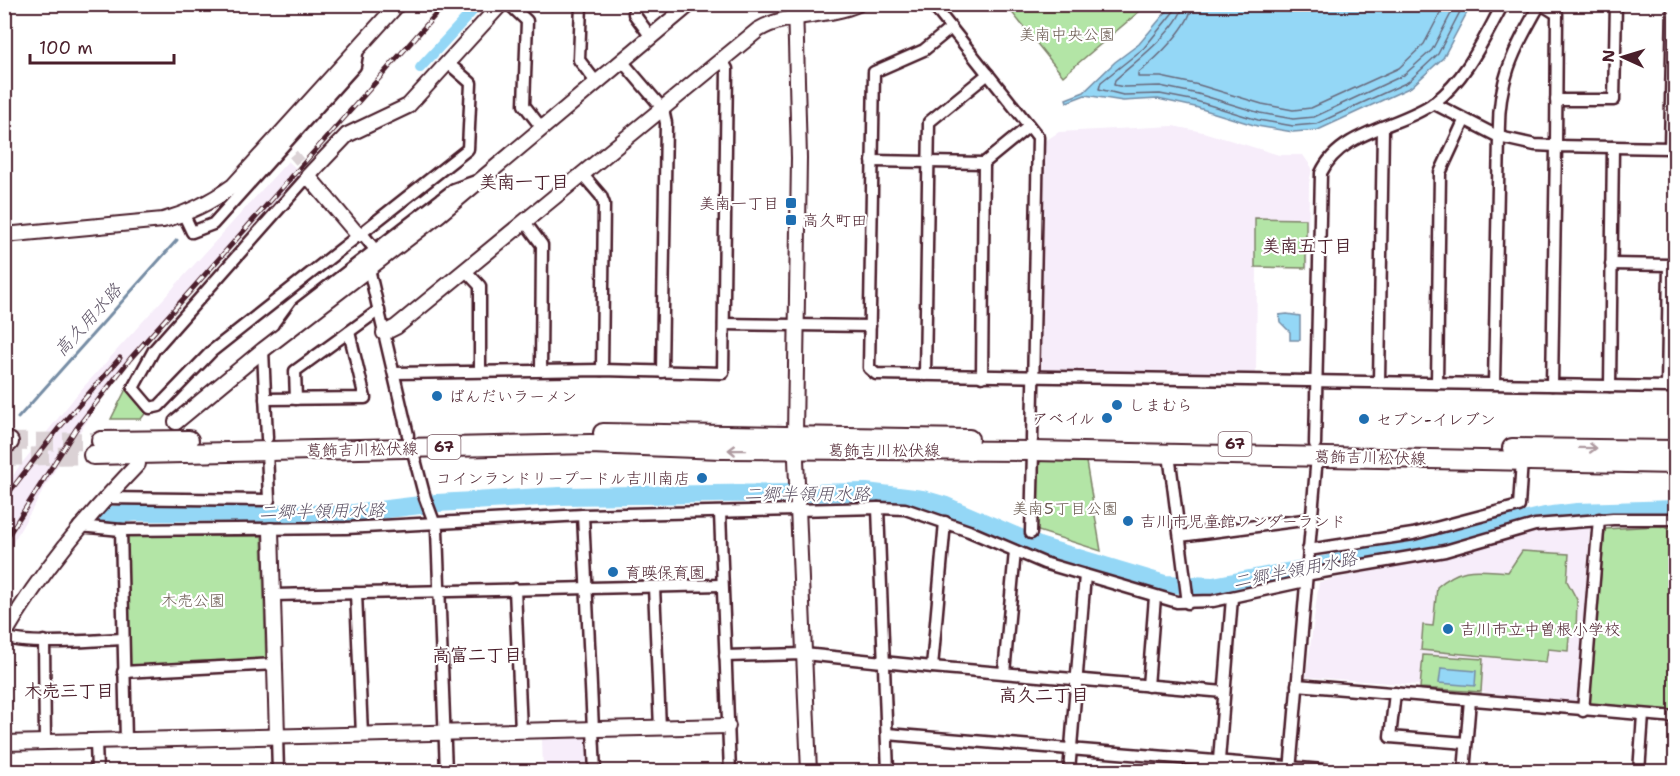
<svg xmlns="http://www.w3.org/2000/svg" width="1680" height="776" font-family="'Shantell Sans','Klee One',sans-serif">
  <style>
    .built { fill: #f7edfa }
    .green { fill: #b3e5a6; stroke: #7e8268; stroke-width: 1.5 }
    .water { fill: #94d7f6; stroke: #768da5; stroke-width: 1.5 }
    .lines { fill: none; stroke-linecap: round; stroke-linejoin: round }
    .shore { stroke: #68697c; stroke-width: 1.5 }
    .stream { stroke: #768da5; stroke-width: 3 }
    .canal { stroke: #94d7f6; stroke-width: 10 }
    .river { stroke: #94d7f6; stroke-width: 18 }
    .minor-tunnel { stroke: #dbd2d5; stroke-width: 10; stroke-dasharray: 10 5; stroke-linecap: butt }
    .primary-tunnel { stroke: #dbd2d5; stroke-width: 18; stroke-dasharray: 18 9; stroke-linecap: butt }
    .minor-casing { stroke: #4a1f2b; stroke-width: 15 }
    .tertiary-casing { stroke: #4a1f2b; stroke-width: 18 }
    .primary-casing { stroke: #4a1f2b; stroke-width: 22 }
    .minor { stroke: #fff; stroke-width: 10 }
    .tertiary { stroke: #fff; stroke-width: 14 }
    .primary { stroke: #fff; stroke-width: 18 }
    .rail-casing { stroke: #4a1f2b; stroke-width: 5 }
    .rail { stroke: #fff; stroke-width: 3; stroke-dasharray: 9; stroke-linecap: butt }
    .oneway { stroke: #ae9aa0 }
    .poi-dot { fill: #1f6fb2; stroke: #fff; stroke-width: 2 }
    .labels { text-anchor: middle; stroke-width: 4.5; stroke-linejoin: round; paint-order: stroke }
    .shield { fill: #fff; stroke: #80626b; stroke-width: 1.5 }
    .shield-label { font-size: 15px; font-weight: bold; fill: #4a1f2b }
    .park-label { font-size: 16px; fill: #6a5a50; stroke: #fff }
    .poi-label { font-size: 16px; fill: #4a1f2b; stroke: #fff; text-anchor: start }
    .street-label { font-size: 16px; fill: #4a1f2b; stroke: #fff }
    .neighbourhood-label { font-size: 18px; font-weight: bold; fill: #4a1f2b; stroke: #fff }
    .water-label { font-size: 18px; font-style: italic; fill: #605668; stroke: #fff }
  </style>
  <rect width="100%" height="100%" fill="#fff"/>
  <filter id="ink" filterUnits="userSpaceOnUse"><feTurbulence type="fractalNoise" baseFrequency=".0167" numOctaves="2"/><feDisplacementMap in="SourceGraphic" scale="12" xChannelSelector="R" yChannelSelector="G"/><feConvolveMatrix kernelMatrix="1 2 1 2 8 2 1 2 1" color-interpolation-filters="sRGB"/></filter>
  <g filter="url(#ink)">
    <g class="built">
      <path d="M1173 126 1203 132 1279 155H1303L1312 168 1309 183 1308 268 1257 267 1256 375 1045 371 1041 376 1045 141 1059 132Z"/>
      <path d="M288 161 301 173 142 347 109 388 58 465 5 556V489L18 468 79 392Z"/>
      <path d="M1590 528 1577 703 1418 685 1306 677 1319 582 1401 565 1525 533Z"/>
      <path d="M586 736 588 771H543L542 738Z"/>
    </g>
    <g class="green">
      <path d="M1006 5H1147L1063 76Z"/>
      <path d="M1255 218 1306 219V268L1255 267Z"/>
      <path d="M126 389 147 411 141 419H111Z"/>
      <path d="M1041 461 1086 462 1101 551 1035 530 1037 468Z"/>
      <path d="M1657 526 1675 528V712L1589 706 1605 529Z"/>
      <path d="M127 536H262L266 662 129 666Z"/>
      <path d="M1522 551 1569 554 1567 581 1577 600 1576 633 1569 637 1568 651 1548 649 1546 662 1421 650 1423 625 1433 626 1437 587C1462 565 1477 570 1508 572Z"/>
      <path d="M1423 655 1483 659 1481 692 1420 688Z"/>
    </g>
    <g class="water">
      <path d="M1172 5V4L1471 5 1443 58 1411 87 1318 130 1293 132 1257 126 1195 107 1158 99 1123 101 1085 95 1067 102 1066 99 1084 92 1115 62 1139 44Z"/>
      <path d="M1287 314 1300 316V340H1290V332L1280 322 1279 315Z"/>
      <path d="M1441 668 1476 671 1475 686 1439 683Z"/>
    </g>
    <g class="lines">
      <g class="shore">
        <path d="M1176 4 1175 10 1144 48 1101 82 1099 89 1123 95 1160 94 1196 101 1258 120 1293 126 1316 124 1408 82 1438 54 1464 4"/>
        <path d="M1183 4C1182 27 1131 65 1115 80L1114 85 1124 87 1160 86 1198 94 1260 113 1293 119 1314 117 1404 75 1432 50 1456 4"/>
        <path d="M1192 4C1192 25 1155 60 1138 73V77H1161L1199 85 1262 104 1293 110 1311 108 1399 68 1424 44 1445 4"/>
      </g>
      <path class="stream" d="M18 418 177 240"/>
      <path class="canal" d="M420 68 479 4"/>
      <path class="river" d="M98 517 136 512 346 514 437 503 560 496 866 492 922 499 946 506 1039 546 1165 584 1213 586 1392 552 1545 516 1577 512 1676 509"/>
      <path class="minor-tunnel" d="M293 154 314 179"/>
      <g class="primary-tunnel">
        <path d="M9 442 101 441"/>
        <path d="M4 457 93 455"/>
      </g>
      <g class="minor-casing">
        <g id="minor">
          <path d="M509 4 527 21 524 105 541 127"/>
          <path d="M581 4 579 60 596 82"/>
          <path d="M634 4V14L651 37"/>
          <path d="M932 4 1038 137 1032 440"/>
          <path d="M1540 4C1513 52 1497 81 1499 137L1535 145 1556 146 1557 14 1541 4"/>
          <path d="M951 28 924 50 874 72 869 368 876 374 1667 387 1669 265 1611 264"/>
          <path d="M622 61 663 109 666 123 662 372"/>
          <path d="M1556 100H1614L1616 4"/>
          <path d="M1433 103 1499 137 1494 383"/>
          <path d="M872 161 984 163 1029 126"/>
          <path d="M583 175 601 196 604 204 602 370"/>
          <path d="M308 176 154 350 133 388 150 408 159 406 212 351 468 149 471 83 448 63"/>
          <path d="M184 215 192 232 213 224 355 66 358 48"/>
          <path d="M525 222 542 245 541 370"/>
          <path d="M365 237 376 251"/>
          <path d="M369 269 408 435"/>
          <path d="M466 271 480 286V371"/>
          <path d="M724 324 870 326"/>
          <path d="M284 330 300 308 454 189 476 181"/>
          <path d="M263 350 267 438"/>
          <path d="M394 373 602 370 723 373 727 69 722 60"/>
          <path d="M925 375 929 122 988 74"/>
          <path d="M982 377 984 163"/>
          <path d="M1379 382 1383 128"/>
          <path d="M1437 383 1440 173 1464 121"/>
          <path d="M1552 385 1556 146 1670 148 1673 4"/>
          <path d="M1610 386 1613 147"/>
          <path d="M265 399 365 398 349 332"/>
          <path d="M296 399 295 371 379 310"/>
          <path d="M1315 444 1321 173C1341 130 1401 127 1435 102 1467 78 1484 38 1503 4"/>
          <path d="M412 448 425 498 437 530 446 772"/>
          <path d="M1169 454 1188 603"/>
          <path d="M105 498 269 500 267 450"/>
          <path d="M878 508 888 772"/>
          <path d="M720 513 730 772"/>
          <path d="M583 515 595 772"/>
          <path d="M79 526 121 530"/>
          <path d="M1031 533 1033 451"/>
          <path d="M1180 536 1311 519"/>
          <path d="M1308 550 1413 534 1519 506 1522 460"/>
          <path d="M1305 575 1445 551 1535 525 1613 519H1676"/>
          <path d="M654 587 660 728"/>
          <path d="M515 589 521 731"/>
          <path d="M356 593 362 735"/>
          <path d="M274 595 722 585"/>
          <path d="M4 636C21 647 100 640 123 639"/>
          <path d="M44 641 45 742"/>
          <path d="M725 656 804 654 932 667 1224 692"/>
          <path d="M932 667 945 522"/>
          <path d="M123 672 276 664"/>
          <path d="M1004 673 1015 551"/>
          <path d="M1297 685 1676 717"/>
          <path d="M1148 686 1155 597"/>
          <path d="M1395 693 1390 737 1466 743"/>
          <path d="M1583 711 1599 519"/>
          <path d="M887 734 1348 772"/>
          <path d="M277 736 278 772"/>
          <path d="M126 740 121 530 346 528 583 515 878 508 905 509 969 531 1044 563 1177 602 1213 601 1305 581"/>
          <path d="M96 741 97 772"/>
          <path d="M1219 760 1232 598"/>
          <path d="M1290 771 1317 456"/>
          <path d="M1069 772 1085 575"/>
          <path d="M1464 772 1470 700"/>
          <path d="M1639 772 1643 715"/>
        </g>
      </g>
      <g class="tertiary-casing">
        <g id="tertiary">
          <path d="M795 4 799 158 795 435 809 772"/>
          <path d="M4 235 163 220C190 213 211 202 233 186L398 4"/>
          <path d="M358 235 308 176 347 135 408 106 501 4"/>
          <path d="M384 333 396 327 758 30C788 12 826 18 858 4"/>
          <path d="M176 422 263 350 440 214 690 4"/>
          <path d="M271 530 277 736"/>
          <path d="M4 635C41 571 87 517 138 464"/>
          <path d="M4 743 728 726"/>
        </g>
      </g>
      <g class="primary-casing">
        <g id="primary">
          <path d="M603 433 969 439"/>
          <path d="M101 441 189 440"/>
          <path d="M4 442H9"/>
          <path d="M1512 448 1676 450"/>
          <path d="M93 455 590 444 721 449 1033 451 1676 464"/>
        </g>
      </g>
      <use href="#minor" class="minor"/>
      <use href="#tertiary" class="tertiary"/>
      <use href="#primary" class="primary"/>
      <g class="rail-casing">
        <g id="rail">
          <path d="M4 499 58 429 120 358"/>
          <path d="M4 542 76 429 130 359 445 4"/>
        </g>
      </g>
      <use href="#rail" class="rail"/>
    </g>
    <defs><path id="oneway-shaft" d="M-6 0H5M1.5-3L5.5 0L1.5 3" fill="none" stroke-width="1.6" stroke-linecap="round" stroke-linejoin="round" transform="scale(1.5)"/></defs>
    <g class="oneway">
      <use href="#oneway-shaft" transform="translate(1588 448) rotate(1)"/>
      <use href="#oneway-shaft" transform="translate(737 450) rotate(-179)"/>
    </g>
  </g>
  <g class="poi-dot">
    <rect x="785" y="197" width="12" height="12" rx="3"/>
    <rect x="785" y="214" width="12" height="12" rx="3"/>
    <circle cx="437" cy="396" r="6"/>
    <circle cx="1117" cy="405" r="6"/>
    <circle cx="1107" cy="418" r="6"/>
    <circle cx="1364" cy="419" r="6"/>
    <circle cx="702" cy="478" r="6"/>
    <circle cx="1128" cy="521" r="6"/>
    <circle cx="613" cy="572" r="6"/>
    <circle cx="1448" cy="629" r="6"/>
  </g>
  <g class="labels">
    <g class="shield">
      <rect x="1218.5" y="432" width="33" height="24" rx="4.5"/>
      <rect x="427.5" y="435" width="33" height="24" rx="4.5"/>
    </g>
    <g class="shield-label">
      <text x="1235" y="449">67</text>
      <text x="444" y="452">67</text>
    </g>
    <g class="park-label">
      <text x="1067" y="40">美南中央公園</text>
      <text x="1065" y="514">美南5丁目公園</text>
      <text x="193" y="606">木売公園</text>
    </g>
    <g class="poi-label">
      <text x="779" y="209" text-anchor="end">美南一丁目</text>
      <text x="803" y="226">高久町田</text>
      <text x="449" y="402">ばんだいラーメン</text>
      <text x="1129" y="411">しまむら</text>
      <text x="1095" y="424" text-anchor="end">アベイル</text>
      <text x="1376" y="425">セブン-イレブン</text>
      <text x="690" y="484" text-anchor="end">コインランドリープードル吉川南店</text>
      <text x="1140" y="527">吉川市児童館ワンダーランド</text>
      <text x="625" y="578">育暎保育園</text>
      <text x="1460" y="635">吉川市立中曽根小学校</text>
    </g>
    <g class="street-label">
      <text transform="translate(362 449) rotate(-1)" y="6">葛飾吉川松伏線</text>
      <text x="884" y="456">葛飾吉川松伏線</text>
      <text transform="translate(1370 457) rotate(1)" y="6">葛飾吉川松伏線</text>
    </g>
    <g class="neighbourhood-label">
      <text x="524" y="188">美南一丁目</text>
      <text x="1307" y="252">美南五丁目</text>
      <text x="477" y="661">高富二丁目</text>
      <text x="69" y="697">木売三丁目</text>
      <text x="1044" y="701">高久二丁目</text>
    </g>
    <g class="water-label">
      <text transform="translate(88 320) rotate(-48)" y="6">高久用水路</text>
      <text x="807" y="500">二郷半領用水路</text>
      <text transform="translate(322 511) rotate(-1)" y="6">二郷半領用水路</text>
      <text transform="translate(1295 570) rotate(-11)" y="6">二郷半領用水路</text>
    </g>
  </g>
  <rect width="1680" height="776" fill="none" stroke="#fff" stroke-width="24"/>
  <rect x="12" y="12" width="1656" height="752" fill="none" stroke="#4a1f2b" stroke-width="2" filter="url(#ink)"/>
  <g transform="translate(1623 57) rotate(274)" stroke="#ffffff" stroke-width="4.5" paint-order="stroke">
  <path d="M0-4.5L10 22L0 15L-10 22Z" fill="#4a1f2b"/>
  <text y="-9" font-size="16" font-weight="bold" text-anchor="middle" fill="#4a1f2b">N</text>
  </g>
  <path d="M30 54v9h144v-9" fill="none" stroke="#4a1f2b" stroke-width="3"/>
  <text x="39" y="54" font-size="18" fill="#4a1f2b" stroke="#ffffff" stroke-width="4.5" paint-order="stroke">100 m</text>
</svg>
